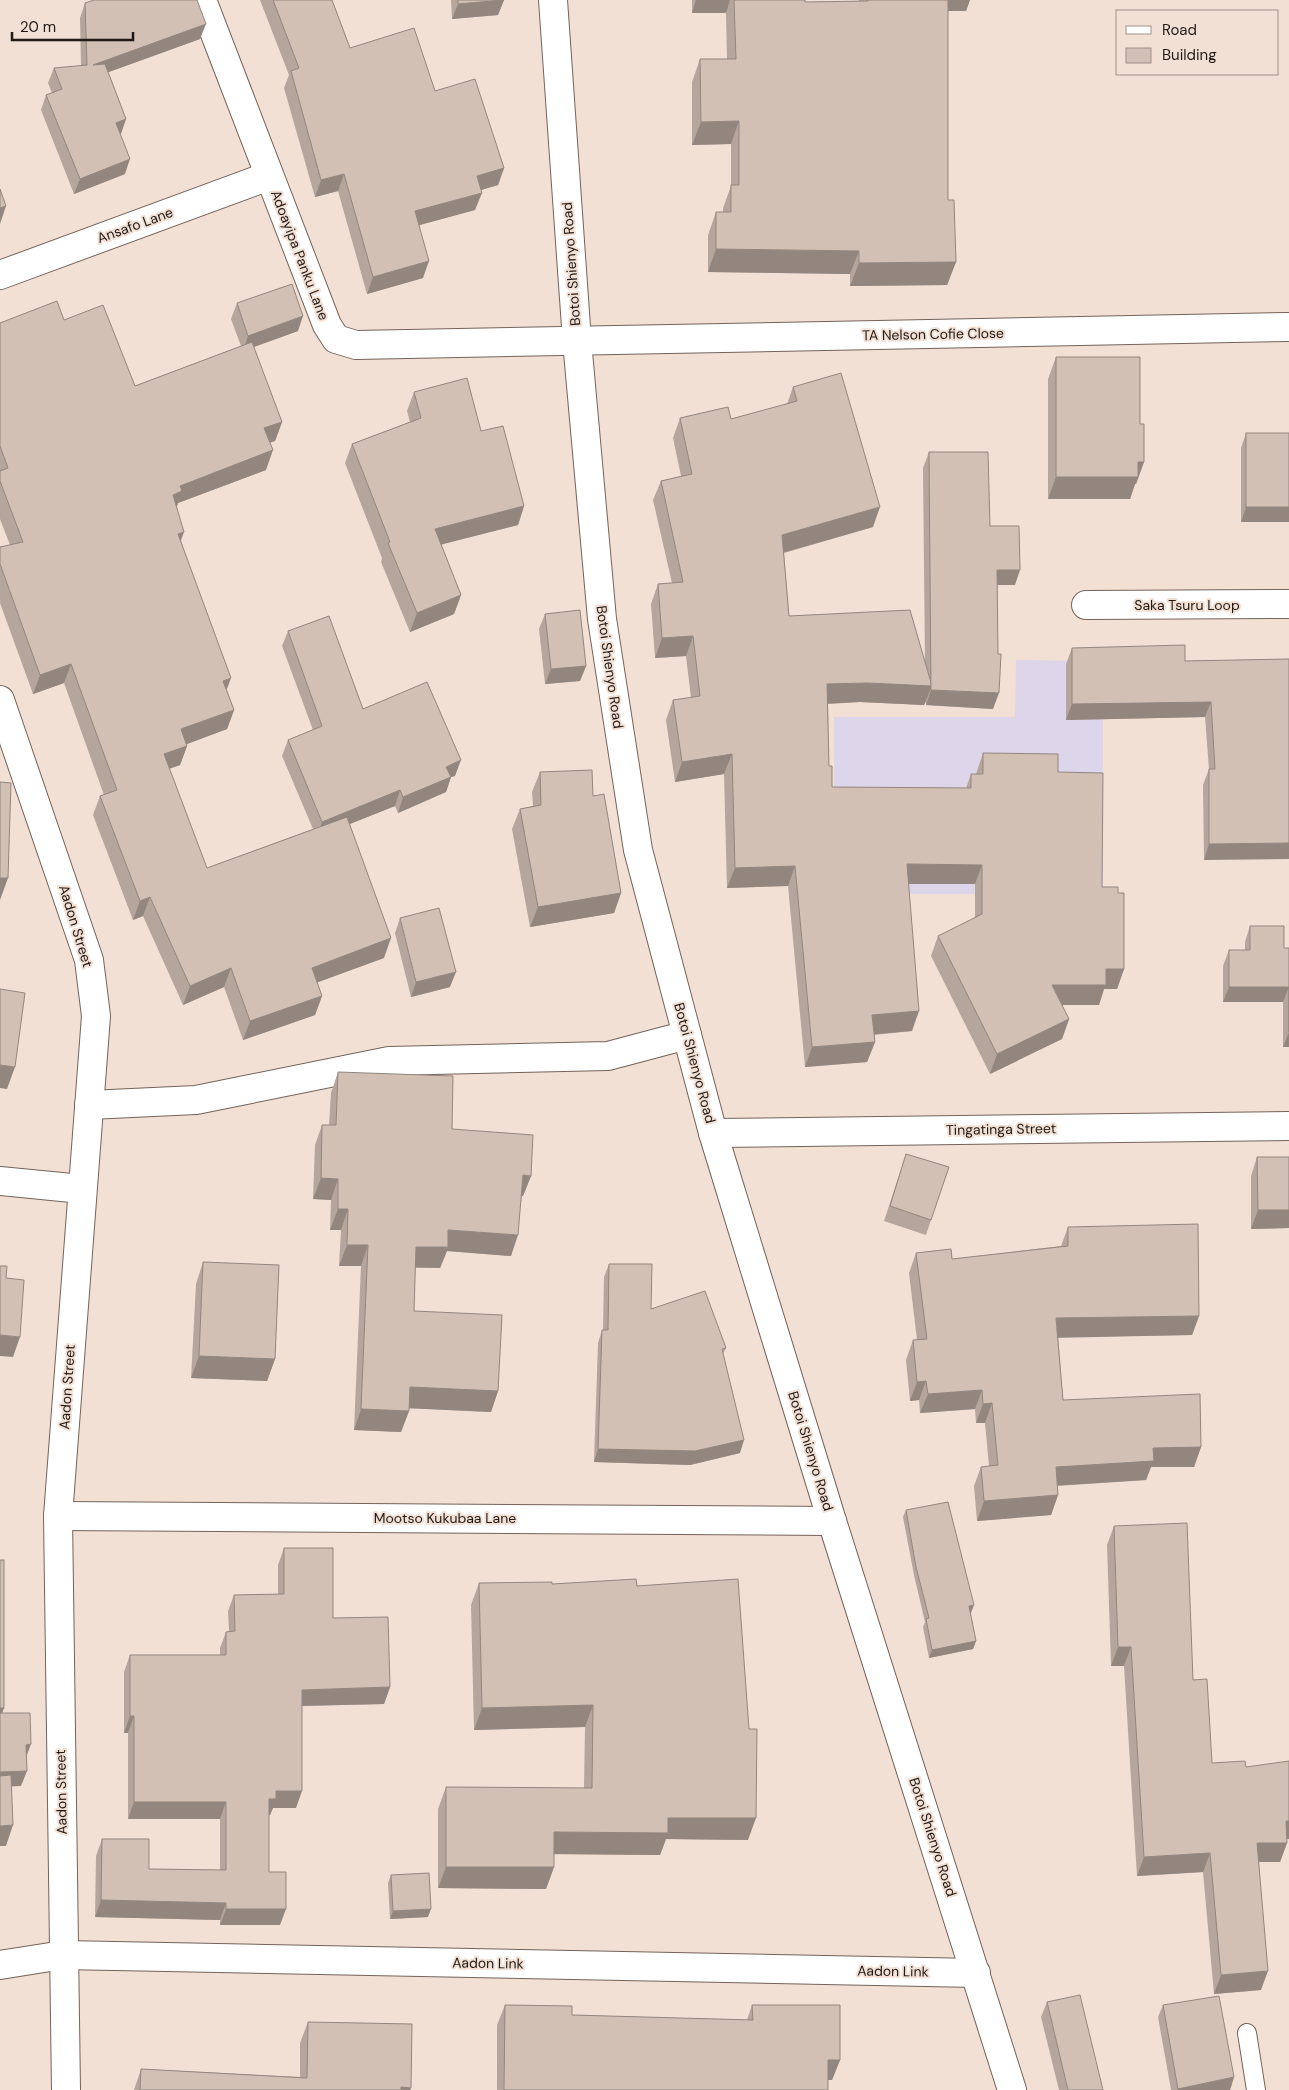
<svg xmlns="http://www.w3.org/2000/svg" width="1289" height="2090" font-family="'DM Sans',sans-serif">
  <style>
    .education { fill: #ddd6eb }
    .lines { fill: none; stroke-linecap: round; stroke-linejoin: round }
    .lane-casing { stroke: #73635a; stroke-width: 20 }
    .street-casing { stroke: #73635a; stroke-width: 30 }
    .lane { stroke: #fff; stroke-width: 18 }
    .street { stroke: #fff; stroke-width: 28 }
    .wall { fill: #b5a59c }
    .shaded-wall { fill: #93867f }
    .building { fill: #d2c0b5; stroke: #93867f }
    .labels { text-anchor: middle; stroke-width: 4; stroke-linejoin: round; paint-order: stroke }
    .street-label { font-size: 14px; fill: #201916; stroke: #f2e0d5 }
  </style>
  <rect width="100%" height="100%" fill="#f2e0d5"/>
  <path class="education" d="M1016 660 1103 661V894H834V717H1015Z"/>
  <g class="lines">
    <g class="lane-casing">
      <path id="lane" d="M1247 2033 1256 2090"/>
    </g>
    <g class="street-casing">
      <g id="street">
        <path d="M202 0 327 325 336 339 356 345 1289 327"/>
        <path d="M553 0 577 341 602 619 638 850 713 1133 832 1521 1012 2090"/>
        <path d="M0 275 269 176"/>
        <path d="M1086 605 1289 604"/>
        <path d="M0 700 89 960 96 1016 58 1516 66 2090"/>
        <path d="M89 1105 196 1100 389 1061 608 1056 687 1035"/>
        <path d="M713 1133 1289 1126"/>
        <path d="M0 1181 82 1189"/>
        <path d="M58 1516 832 1521"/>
        <path d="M0 1965 63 1955 976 1973"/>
      </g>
    </g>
    <use href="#lane" class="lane"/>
    <use href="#street" class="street"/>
  </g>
  <g class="wall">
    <path d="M260 0H332L350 48 435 91 504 168 498 185 481 190 475 210 419 225 423 278 367 294 338 191 315 197 284 88 289 75Z"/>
    <path d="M451 0H504L498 15 452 19Z"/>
    <path d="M692 0H805V2L859 1V0H970L966 11H948V200L956 262 947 285 850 286V274L708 272V235L716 212H723V208L731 186V144L692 145V82L700 59H727L726 13H692Z"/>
    <path d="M85 3 200 39 108 72 126 119 120 134 125 174 74 194 41 110 46 95 52 93 48 83 54 68 81 66 80 18Z"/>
    <path d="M237 303 298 331 253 347 282 422 275 441 270 442 266 470 178 503 177 507 181 541 227 690 234 710 227 729 186 744 187 746 180 765 169 769 207 868 313 829 282 756 288 740 313 730 282 646 288 631 363 709 455 776 451 777 446 792 398 813 395 806 350 824 384 958 317 982 322 996 315 1015 243 1040 224 987 183 1005 143 916 133 920 93 815 100 796 104 795 64 683 33 694 0 603V547L10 545 0 519V323L64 320 135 386 241 346 231 319Z"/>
    <path d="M1056 357 1140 424 1144 462 1136 484H1135L1130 499H1048V379Z"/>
    <path d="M793 387 873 527 784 553 789 616 925 664 923 468 929 452 990 526 1015 585H997L993 709 926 705V702L924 705 860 702 828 704 829 766 832 787 966 788 971 774H976L983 753 1058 772 1102 887 1118 893 1124 969 1117 989H1104L1099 1005H1062L1069 1019 1062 1039 990 1074 931 956 938 936 975 918V884H908L912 1031 874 1035 875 1042 867 1062 805 1067 788 886 727 888 724 774 675 782 666 720 673 700 691 698 686 656 655 658 651 604 658 584 672 583 653 500 661 481 681 476 673 438 680 418 731 419 787 404Z"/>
    <path d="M414 392 481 431 524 506 518 525 441 544 461 595 454 614 410 632 381 562 382 558 345 463 352 444 410 422 407 411Z"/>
    <path d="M1246 433 1289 522H1241V448Z"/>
    <path d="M545 614 586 666 580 681 545 684 539 629Z"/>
    <path d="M1072 648 1185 661 1289 659 1204 860 1203 785 1209 769 1205 717 1066 720V664Z"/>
    <path d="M540 772 593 796 621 893 614 913 530 927 512 829 520 809 533 806 532 792Z"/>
    <path d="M400 918 450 987 411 997 395 933Z"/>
    <path d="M1250 926 1284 948H1289V1047H1283V1002H1223V966L1229 950H1245V942Z"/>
    <path d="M338 1072 452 1129 531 1176 523 1196H522L511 1256 447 1251 440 1268H415L414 1311 498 1391 491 1412 409 1408V1411L401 1432 354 1430 361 1266H339L341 1230H330L331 1200 313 1199 315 1145 322 1125H329L331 1093Z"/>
    <path d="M906 1154 931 1220 926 1235 884 1221Z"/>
    <path d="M1257 1157H1289V1228L1251 1229V1176Z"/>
    <path d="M1068 1227 1199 1316 1192 1335 1058 1337 1063 1400 1201 1447 1194 1467H1151L1146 1480 1057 1486 1058 1495 1051 1515 977 1521 974 1486 981 1467 989 1466 985 1423H976L975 1409 920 1413 919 1400 910 1401 906 1360 913 1340H917L909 1273 916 1253 952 1259 1061 1246Z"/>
    <path d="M203 1262 275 1359 267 1381 191 1378 196 1284Z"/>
    <path d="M609 1264 651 1309 726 1348 723 1354 740 1453 690 1465 594 1462 598 1343 602 1330H603L604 1277Z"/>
    <path d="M906 1510 971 1613H970L976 1641 973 1649 929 1658 923 1627 925 1622 914 1575 903 1517Z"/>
    <path d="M1114 1526 1193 1680 1212 1763 1246 1767 1287 1839V1843L1280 1862H1259L1261 1990 1214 1994 1203 1872 1137 1876 1124 1666H1111L1107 1545Z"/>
    <path d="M284 1548 333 1618 390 1687 384 1704 302 1706 296 1808H273L270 1815H269V1872L280 1925H220V1920L95 1917 96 1856 102 1839 149 1869 220 1870V1819H128V1733H124V1672L130 1655H220V1648L226 1632 229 1631 228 1611 234 1595 278 1594V1565Z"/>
    <path d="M479 1583 637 1586 748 1840 666 1839 660 1855 554 1854V1867L546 1889 438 1888V1809L446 1787 584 1788 585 1727 474 1730 471 1605Z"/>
    <path d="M391 1875 428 1917 390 1919 388 1883Z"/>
    <path d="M1047 2002 1103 2090H1059L1041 2017Z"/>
    <path d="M505 2005 572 2015 747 2020 752 2005 840 2060 832 2080H828V2090H497V2025Z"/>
    <path d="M1163 2005 1234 2077 1230 2090H1171L1158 2017Z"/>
    <path d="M308 2022 411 2088 410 2090H134L141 2069 300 2077V2043Z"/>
  </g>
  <g class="shaded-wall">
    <path d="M504 0 498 15 452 19 458 4Z"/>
    <path d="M696 0H730L726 13H692Z"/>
    <path d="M944 0H970L966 11H940Z"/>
    <path d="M206 24 200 39 87 80 93 65Z"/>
    <path d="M126 119 121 134 110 138 116 123Z"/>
    <path d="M739 121 731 144 692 145 701 122Z"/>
    <path d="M130 159 125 174 74 194 80 179Z"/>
    <path d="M504 168 498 185 471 193 477 176Z"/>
    <path d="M344 174 338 191 315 197 321 180Z"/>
    <path d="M482 193 475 210 409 228 415 211Z"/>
    <path d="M6 206 0 224V208Z"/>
    <path d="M716 249 859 251 850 274 708 272Z"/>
    <path d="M429 261 423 278 367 294 373 277Z"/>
    <path d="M956 262 947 285 850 286 859 263Z"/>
    <path d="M303 316 298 331 243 351 248 336Z"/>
    <path d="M282 422 275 441 257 447 264 428Z"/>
    <path d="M273 450 266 470 178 503 175 511 173 495 180 486Z"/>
    <path d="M1138 462H1144L1136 484H1135L1130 499H1048L1056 477Z"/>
    <path d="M524 506 518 525 428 548 435 529Z"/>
    <path d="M880 507 873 527 775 555 782 535Z"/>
    <path d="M1246 507H1289V522H1241Z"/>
    <path d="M184 532 177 551 178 534Z"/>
    <path d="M997 570H1020L1015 585H992Z"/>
    <path d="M461 595 454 614 410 632 417 613Z"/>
    <path d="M693 636 686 656 655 658 662 638Z"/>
    <path d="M71 664 64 683 33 694 40 675Z"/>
    <path d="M586 666 580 681 545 684 551 669Z"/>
    <path d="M231 678 224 697 223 681Z"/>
    <path d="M867 683 932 686 924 705 860 702 820 704 827 684Z"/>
    <path d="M931 690 999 693 993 709 926 705Z"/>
    <path d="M1211 702 1205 717 1066 720 1072 704Z"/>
    <path d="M234 710 227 729 174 749 181 729Z"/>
    <path d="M187 746 180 765 157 773 164 754Z"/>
    <path d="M732 754 724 774 675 782 682 762Z"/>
    <path d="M461 760 455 776 451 777 446 792 398 813 403 797 446 767Z"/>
    <path d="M400 790 395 806 317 837 322 822Z"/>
    <path d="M1289 843V859L1204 860 1209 844Z"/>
    <path d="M907 864 982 865 975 884H899Z"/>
    <path d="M795 866 788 886 727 888 735 868Z"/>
    <path d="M0 878H8L0 900Z"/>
    <path d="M621 893 614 913 530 927 538 907Z"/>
    <path d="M150 897 143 916 133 920 140 901Z"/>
    <path d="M391 938 384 958 305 987 312 968Z"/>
    <path d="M231 968 224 987 183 1005 190 986Z"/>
    <path d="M1106 969H1124L1117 989H1104L1099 1005H1045L1052 985Z"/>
    <path d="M456 972 450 987 411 997 416 982Z"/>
    <path d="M1229 987H1289L1283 1002H1223Z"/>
    <path d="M322 996 315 1015 243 1040 250 1021Z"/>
    <path d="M919 1011 912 1031 865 1035 872 1015Z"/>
    <path d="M1069 1019 1062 1039 990 1074 997 1054Z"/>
    <path d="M1289 1032V1047H1283Z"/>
    <path d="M875 1042 867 1062 805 1067 812 1047Z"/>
    <path d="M0 1065 15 1067 7 1089 0 1088Z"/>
    <path d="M523 1175 531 1176 523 1196H516Z"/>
    <path d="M321 1178 338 1179 331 1200 313 1199Z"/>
    <path d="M338 1209H348L341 1230H330Z"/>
    <path d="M1258 1210H1289V1228L1251 1229Z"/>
    <path d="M448 1230 518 1235 511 1256 447 1251 440 1268 408 1267 416 1247Z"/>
    <path d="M347 1245H368L361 1266H339Z"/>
    <path d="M1199 1316 1192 1335 1049 1338 1056 1318Z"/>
    <path d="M0 1335 20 1337 13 1357 0 1356Z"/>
    <path d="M199 1356 275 1359 267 1381 191 1378Z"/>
    <path d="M926 1381 919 1400 910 1401 917 1382Z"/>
    <path d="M410 1387 498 1391 491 1412 403 1408Z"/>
    <path d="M982 1390 975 1409 920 1413 928 1394Z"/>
    <path d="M992 1403 985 1423H976L983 1404Z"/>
    <path d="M361 1409 409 1411 401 1432 354 1430Z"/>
    <path d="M744 1440 740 1453 690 1465 594 1462 598 1449Z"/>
    <path d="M1201 1447 1194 1467H1151L1146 1480 1049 1486 1056 1467 1153 1448Z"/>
    <path d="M1058 1495 1051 1515 977 1521 984 1501Z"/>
    <path d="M974 1605 971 1613 966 1614 969 1606Z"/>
    <path d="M976 1641 973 1649 929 1658 932 1650Z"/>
    <path d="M1118 1647H1131L1124 1666H1111Z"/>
    <path d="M390 1687 384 1704 296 1706 302 1690Z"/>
    <path d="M593 1705 585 1727 474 1730 482 1708Z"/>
    <path d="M0 1708H4L0 1720Z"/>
    <path d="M130 1716H134L128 1733H124Z"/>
    <path d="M31 1744 25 1760 26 1745Z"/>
    <path d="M27 1771 21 1786 0 1787V1772Z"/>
    <path d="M276 1791H302L296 1808H273L270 1815H263L269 1799Z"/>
    <path d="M134 1802H226L220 1819H128Z"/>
    <path d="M668 1818H756L748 1840 666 1839 660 1855 546 1854 554 1832Z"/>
    <path d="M1286 1821H1289V1839L1280 1840Z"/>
    <path d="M13 1825 6 1846H0V1826Z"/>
    <path d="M1257 1843H1287L1280 1862H1250Z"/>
    <path d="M1210 1853 1203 1872 1137 1876 1144 1857Z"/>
    <path d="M446 1867H554L546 1889 438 1888Z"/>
    <path d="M101 1900 226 1903 220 1920 95 1917Z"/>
    <path d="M226 1909H286L280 1925H220Z"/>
    <path d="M431 1909 428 1917 390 1919 393 1911Z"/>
    <path d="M1268 1971 1261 1990 1214 1994 1221 1975Z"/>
    <path d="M828 2060H840L832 2080H821Z"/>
    <path d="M1234 2077 1230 2090H1177L1178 2089Z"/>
    <path d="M401 2087 411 2088 410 2090H400Z"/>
  </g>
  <g class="building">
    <path d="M94 0H197L206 24 93 65 105 64 126 119 116 123 130 159 80 179 46 95 62 89 54 68 87 65 85 3Z"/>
    <path d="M273 0H332L350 48 414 28 435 91 475 79 504 168 477 176 482 193 415 211 429 261 373 277 344 174 321 180 291 71 299 68Z"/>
    <path d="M458 0H504L458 4Z"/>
    <path d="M734 0H805V2L868 1V0H948V200H954L956 262 859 263V251L716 249V212H731V185H739V121L701 122 700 59H736Z"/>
    <path d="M0 189 6 206 0 208Z"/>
    <path d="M292 284 303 316 248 336 237 303Z"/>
    <path d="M57 301 64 320 103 305 135 386 252 342 282 422 264 428 273 450 180 486 182 491 173 495 184 532 178 534 231 678 223 681 234 710 181 729 187 746 164 754 207 868 347 817 391 938 312 968 322 996 250 1021 231 968 190 986 150 897 140 901 100 796 117 790 71 664 40 675 0 564V547L23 542 0 481V471L8 468 0 446V323Z"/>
    <path d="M1056 357H1140V424H1144V462H1138V477H1056Z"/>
    <path d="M841 373 880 507 782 535 789 616 910 610 932 686 867 683 827 684 829 766H832V787L971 788V774H983V753L1058 754V772L1103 773 1102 887H1118V893H1124V969H1106V985H1052L1069 1019 997 1054 938 936 982 914V865L907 864 919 1011 872 1015 875 1042 812 1047 795 866 735 868 732 754 682 762 673 700 700 696 693 636 662 638 658 584 683 582 661 481 692 474 680 418 728 407 731 419 797 401 793 387Z"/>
    <path d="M467 378 481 431 503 426 524 506 435 529 461 595 417 613 388 543 390 542 352 444 421 418 414 392Z"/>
    <rect x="1246" y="433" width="43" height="74"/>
    <path d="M929 452H988L990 526H1019L1020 570H997L998 654H1001L999 693 931 690Z"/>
    <path d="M580 610 586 666 551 669 545 614Z"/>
    <path d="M329 616 363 709 427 682 461 760 446 767 451 777 403 797 400 790 322 822 288 740 322 726 288 631Z"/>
    <path d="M1185 645V661L1289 659V843L1209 844V769H1215L1211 702 1072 704V648Z"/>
    <path d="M592 770 593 796 604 794 621 893 538 907 520 809 541 805 540 772Z"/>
    <path d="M0 782 11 783 8 878H0Z"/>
    <path d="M439 908 456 972 416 982 400 918Z"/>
    <path d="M1250 926H1284V948H1289V1032V987H1229V950H1250Z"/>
    <path d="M0 989 25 993 15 1067 0 1065Z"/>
    <path d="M338 1072 453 1076 452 1129 533 1135 531 1176 523 1175 518 1235 448 1230V1247H416L414 1311 502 1315 498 1391 410 1387 409 1411 361 1409 368 1245H347L348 1209H338V1179L321 1178 322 1125H336Z"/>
    <path d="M906 1154 949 1167 931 1220 890 1206Z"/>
    <path d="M1257 1157H1289V1210H1258Z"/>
    <path d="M1198 1224 1199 1316 1056 1318 1063 1400 1200 1394 1201 1447 1153 1448 1154 1461 1056 1467 1058 1495 984 1501 981 1467 998 1465 992 1403 983 1404 982 1390 928 1394 926 1381 917 1382 913 1340 927 1339 916 1253 951 1249 952 1259 1068 1246V1227Z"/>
    <path d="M203 1262 279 1265 275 1359 199 1356Z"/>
    <path d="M609 1264H652L651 1309 705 1291 726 1348 722 1349 744 1440 695 1451 598 1449 602 1330H608Z"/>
    <path d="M0 1266H7L6 1278 24 1280 20 1337 0 1335Z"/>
    <path d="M948 1502 974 1605 969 1606 976 1641 932 1650 926 1619 929 1618 916 1567 906 1510Z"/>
    <path d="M1187 1523 1193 1680 1207 1679 1212 1763 1245 1761 1246 1767 1289 1761V1821H1286L1287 1843H1257L1268 1971 1221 1975 1210 1853 1144 1857 1131 1647H1118L1114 1526Z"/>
    <path d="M284 1548H333V1618L388 1617 390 1687 302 1690V1791H276V1799H269V1872H286V1909H226V1903L101 1900 102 1839H149V1869L226 1870V1802H134V1716H130V1655H226V1632L235 1631 234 1595 284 1594Z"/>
    <rect x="0" y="1560" width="4" height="148"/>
    <path d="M636 1579 637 1586 738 1579 749 1729H757L756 1818H668V1833L554 1832V1867H446V1787L592 1788 593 1705 482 1708 479 1583 552 1582V1584Z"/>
    <path d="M0 1713H30L31 1744 26 1745 27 1771 0 1772Z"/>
    <path d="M11 1775 13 1825 0 1826V1776Z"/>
    <path d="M429 1873 431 1909 393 1911 391 1875Z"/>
    <path d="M1080 1995 1103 2090H1068L1047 2002Z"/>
    <path d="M1219 1996 1234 2077 1178 2089 1163 2005Z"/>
    <path d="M505 2005 572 2006V2015L753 2020 752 2005H840V2060H828V2090H504Z"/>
    <path d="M308 2022 412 2024 411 2088 401 2087V2090H140L141 2069 307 2078Z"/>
  </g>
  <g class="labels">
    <g class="street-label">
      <text transform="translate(135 225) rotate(-20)" y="5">Ansafo Lane</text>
      <text transform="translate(300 255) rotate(69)" y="5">Adoayipa Panku Lane</text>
      <text transform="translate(571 264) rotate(-94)" y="5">Botoi Shienyo Road</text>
      <text transform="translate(933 334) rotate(-1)" y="5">TA Nelson Cofie Close</text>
      <text x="1187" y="610">Saka Tsuru Loop</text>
      <text transform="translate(610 667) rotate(82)" y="5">Botoi Shienyo Road</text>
      <text transform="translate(76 926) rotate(73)" y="5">Aadon Street</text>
      <text transform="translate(695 1063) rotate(75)" y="5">Botoi Shienyo Road</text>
      <text transform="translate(1001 1129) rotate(-1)" y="5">Tingatinga Street</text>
      <text transform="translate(67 1387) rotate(-86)" y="5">Aadon Street</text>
      <text transform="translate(811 1451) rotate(73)" y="5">Botoi Shienyo Road</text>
      <text x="445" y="1523">Mootso Kukubaa Lane</text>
      <text transform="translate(61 1792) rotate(-91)" y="5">Aadon Street</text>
      <text transform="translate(933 1837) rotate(72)" y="5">Botoi Shienyo Road</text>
      <text transform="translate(488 1963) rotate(1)" y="5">Aadon Link</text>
      <text transform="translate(893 1971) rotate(1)" y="5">Aadon Link</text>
    </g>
  </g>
  <rect x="1116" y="10" width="162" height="65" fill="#f2e0d5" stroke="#9e9089"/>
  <rect x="1126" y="26" width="25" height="8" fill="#ffffff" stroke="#9e9089"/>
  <text x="1162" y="35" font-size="15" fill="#201916">Road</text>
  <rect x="1126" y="48" width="25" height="15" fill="#d2c0b5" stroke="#9e9089"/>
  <text x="1162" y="60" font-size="15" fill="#201916">Building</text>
  <path d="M12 32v8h121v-8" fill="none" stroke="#201916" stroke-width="2.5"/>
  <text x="20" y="32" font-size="15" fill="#201916" stroke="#f2e0d5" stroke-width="4" paint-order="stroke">20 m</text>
</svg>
